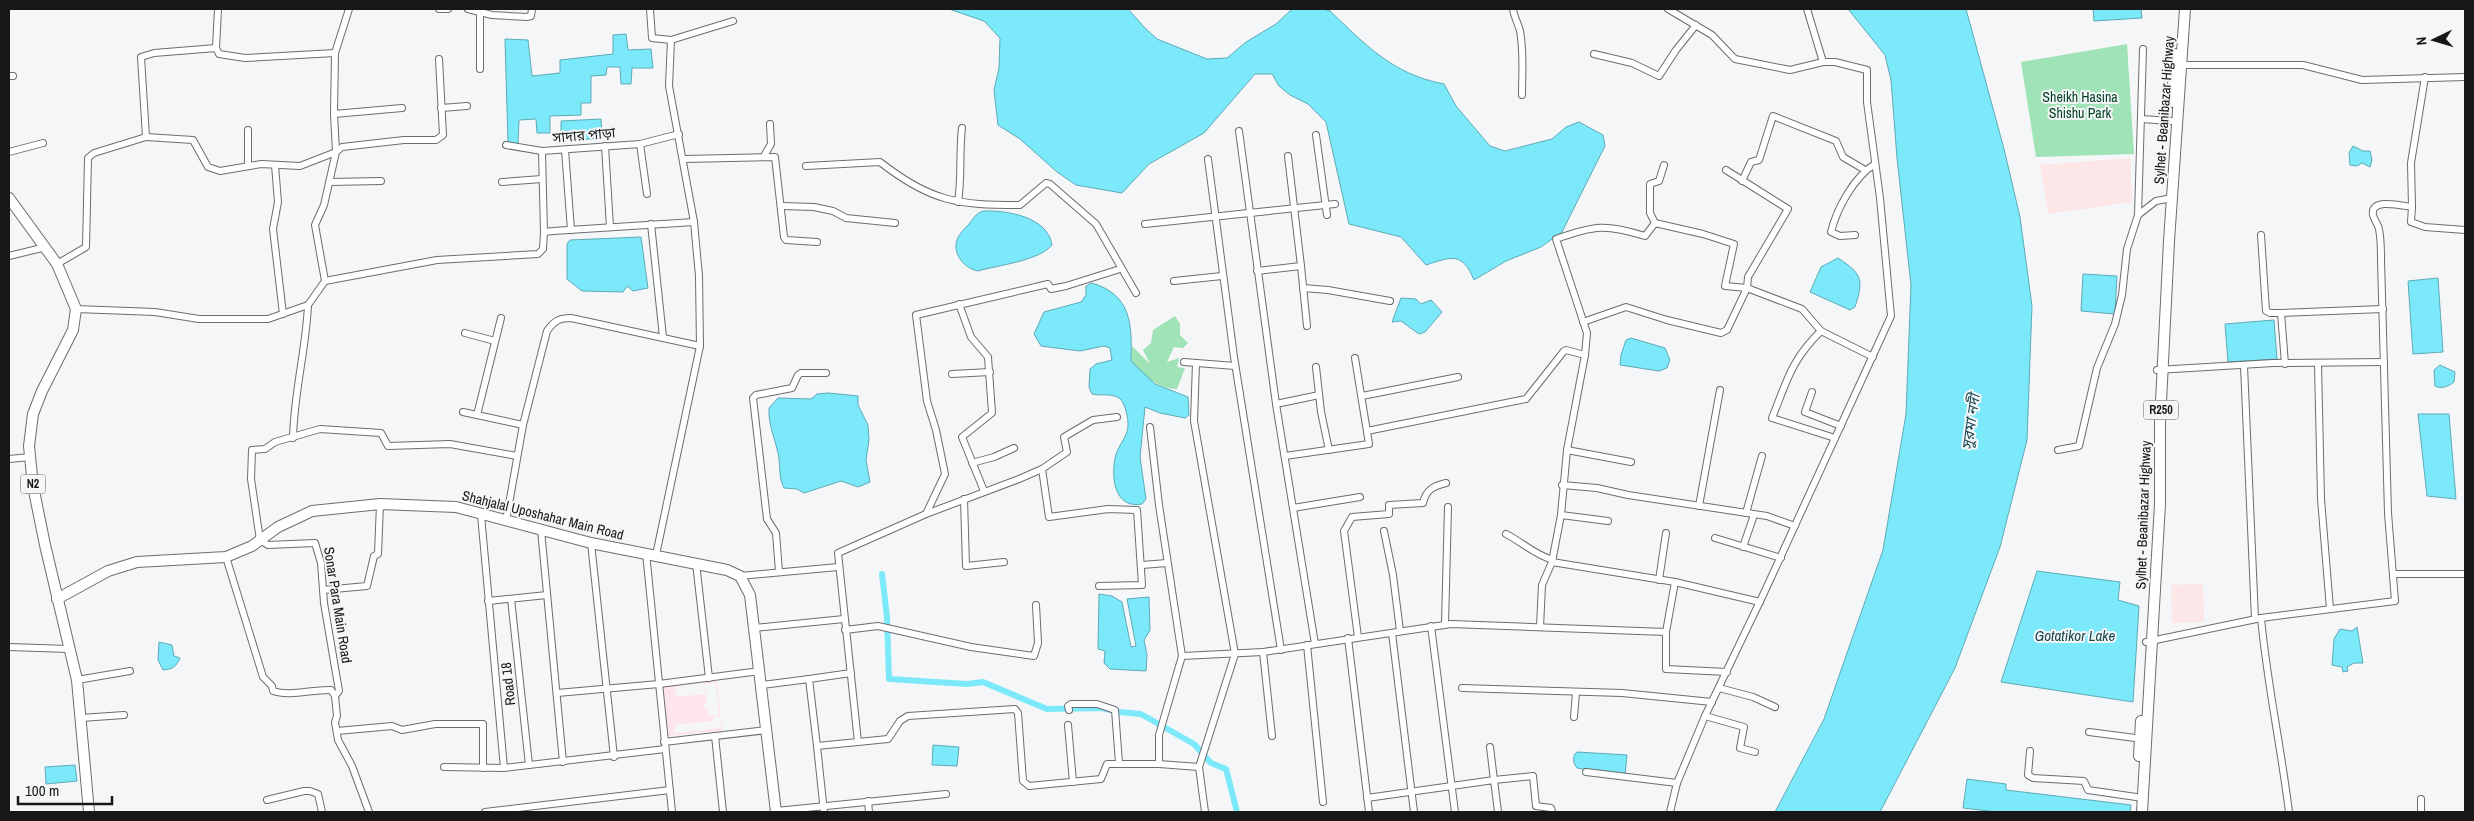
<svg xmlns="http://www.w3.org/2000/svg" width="2474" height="821" font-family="'Archivo Narrow','Noto Sans Bengali',sans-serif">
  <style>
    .industrial { fill: #fce6e8 }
    .education { fill: #fee4ed; fill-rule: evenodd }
    .green { fill: #9fe3b6 }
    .water { fill: #7ce9fa; stroke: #5eaab6 }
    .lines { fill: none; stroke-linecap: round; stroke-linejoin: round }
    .canal { stroke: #7ce9fa; stroke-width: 6 }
    .minor-casing { stroke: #6b6d6f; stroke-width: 8 }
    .primary-casing { stroke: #6b6d6f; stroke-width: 12 }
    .trunk-casing { stroke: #6b6d6f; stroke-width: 12 }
    .minor { stroke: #fff; stroke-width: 6 }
    .primary { stroke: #fff; stroke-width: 10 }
    .trunk { stroke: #fff; stroke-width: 10 }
    .labels { text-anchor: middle; stroke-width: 4; stroke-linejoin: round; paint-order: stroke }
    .shield { fill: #f4f6f8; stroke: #595a5b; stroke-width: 1 }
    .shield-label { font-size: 12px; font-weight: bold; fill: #171718 }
    .park-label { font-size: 14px; fill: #064324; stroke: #f4f6f8 }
    .street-label { font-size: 14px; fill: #171718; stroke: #f4f6f8 }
    .water-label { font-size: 15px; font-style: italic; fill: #174850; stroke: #f4f6f8 }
  </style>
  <rect width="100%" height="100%" fill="#f4f6f8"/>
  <g class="industrial">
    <path d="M2130 158 2132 202 2048 214 2040 165Z"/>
    <path d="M2203 584 2204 622 2172 623 2171 585Z"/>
  </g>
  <path class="education" d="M717 680 722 731 668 736 662 684ZM704 683 706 694 676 697 675 687ZM716 683 719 715 709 716 708 709H704V703H707L705 684ZM720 716 721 728 675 733V725L714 721V717Z"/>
  <g class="green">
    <path d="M2127 44 2134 154 2036 157 2021 62Z"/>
    <path d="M1175 316 1180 324V335L1188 343 1183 348 1174 347 1167 362 1179 358 1177 367 1185 368 1177 389C1156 388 1144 376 1131 361L1132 346 1150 364 1143 350 1151 343 1153 330Z"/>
  </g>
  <g class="water">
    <path d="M949 9H1128L1145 28 1157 39 1207 59 1227 58 1246 42 1276 24 1292 9H1323L1330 11C1366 45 1392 74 1444 84L1456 106 1490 146 1505 151 1552 139 1566 127 1579 122 1603 135 1605 146 1562 232 1541 247 1506 261 1474 280C1462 251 1451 257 1426 265L1401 237 1349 224 1326 122 1308 104 1290 95 1279 86 1272 74H1255L1204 133 1149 164 1122 193 1076 185 1057 172 1020 139 998 125 994 90 999 68 1000 38 984 21Z"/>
    <path d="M1848 9H1966L2004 149 2020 217 2032 306 2027 440 2000 547 1955 668 1880 812H1775L1824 719 1883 550 1906 414 1911 285 1897 158 1891 80 1885 55Z"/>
    <path d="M2093 9H2141L2142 18 2094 21Z"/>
    <path d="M626 34 628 50 651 49 653 68H632L631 84H621L620 67H607L606 75 591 76V103H581V115L550 116V133H537L536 119 519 120 518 144 508 143 505 39 528 40 532 76 560 73V60L613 54V35Z"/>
    <path d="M601 119 602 138 561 141V121Z"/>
    <path d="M2353 146 2363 151H2370L2372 160 2370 167 2362 163 2357 166 2350 165 2349 153Z"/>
    <path d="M983 211C1007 210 1048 217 1052 245 1039 261 998 265 978 271 965 269 952 254 957 240 959 234 965 228 969 224 974 218 975 214 983 211Z"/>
    <path d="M641 237 648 288 633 291 627 286 623 292 582 291 567 279V244L570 240Z"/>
    <path d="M1838 258C1862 274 1864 279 1855 307L1850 310 1810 292 1821 267Z"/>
    <path d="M2083 274 2117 276 2115 314 2081 311Z"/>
    <path d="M2438 278 2443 352 2413 354 2408 281Z"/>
    <path d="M1092 283C1132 295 1132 325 1131 361L1155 384 1188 397 1189 415 1185 418 1160 413 1145 407 1140 457 1146 499 1142 504C1115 509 1111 479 1115 458 1120 438 1133 437 1126 411 1125 407 1123 401 1119 398 1112 393 1100 396 1092 394L1089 387 1090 369 1096 364 1112 360 1110 348 1104 346 1080 351 1041 346 1034 334 1044 312 1081 302 1086 295V286Z"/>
    <path d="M1401 298 1416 299 1421 304 1431 300 1442 312 1425 332 1419 334 1401 321 1392 322Z"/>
    <path d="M2274 320 2277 359 2228 362 2225 324Z"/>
    <path d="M1631 338 1665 348 1670 360 1667 368 1659 371 1620 365 1621 355 1626 340Z"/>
    <path d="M2440 365 2455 372 2454 382C2448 387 2441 389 2435 386L2434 370Z"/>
    <path d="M828 393 858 396V405L868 425 869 440 866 460 870 482 858 487 841 481 804 493 797 489 784 488C779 478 780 469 779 458 776 440 768 426 769 408L778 398 811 399 817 394Z"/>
    <path d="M2418 414H2449L2456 499 2427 496Z"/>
    <path d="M2037 571 2120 582 2118 600 2139 606 2133 702 2001 682Z"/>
    <path d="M1099 594 1112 596 1122 602 1131 647 1136 646 1127 599 1149 597 1150 630 1144 640 1147 655 1146 671 1110 669 1104 663 1105 651 1098 649Z"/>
    <path d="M2357 627 2363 663H2354L2347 667 2348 671 2343 672 2342 667 2332 665 2334 639 2340 629 2352 631Z"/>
    <path d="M159 642 172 645 174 656 180 658C176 667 173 669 163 670L158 660Z"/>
    <path d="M933 745 959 747 957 766 932 765Z"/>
    <path d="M1577 752 1627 755 1625 775 1577 768C1573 764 1572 755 1577 752Z"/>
    <path d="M75 765 77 781 46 784 45 767Z"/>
    <path d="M1967 779 2006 784V790L2131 805 2130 812H1997L1963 808Z"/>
  </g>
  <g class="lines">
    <path class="canal" d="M882 574 887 617 889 679 967 684 983 682 1047 709 1102 708 1119 712 1141 714 1194 744 1211 763 1226 769 1237 812"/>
    <g class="minor-casing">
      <g id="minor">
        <path d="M439 9H448"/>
        <path d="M468 9 492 15 527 17 531 16 532 9"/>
        <path d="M650 9 652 38 671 40 669 86 694 222 699 276 700 346 656 555"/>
        <path d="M1513 9C1514 17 1518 23 1520 31 1524 52 1522 73 1522 95"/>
        <path d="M1668 9 1712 35 1735 59 1790 70 1823 62"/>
        <path d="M480 13V69"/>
        <path d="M671 40 733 21"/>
        <path d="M216 48 218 9"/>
        <path d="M1594 54 1632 63 1659 76 1676 50 1696 25"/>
        <path d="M2182 65H2303L2362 80 2465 77"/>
        <path d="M9 76H13"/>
        <path d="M2425 77 2411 163 2412 207 2411 222 2425 227 2465 230"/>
        <path d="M441 108 467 106"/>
        <path d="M334 114 402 108"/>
        <path d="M2141 119 2171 121"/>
        <path d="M1239 131 1276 404 1315 644"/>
        <path d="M1316 135 1327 215"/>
        <path d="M146 137 193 140 208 167 220 171 261 164 300 166 336 152 342 147 404 140H436L443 135 439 59"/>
        <path d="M640 144 647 194"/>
        <path d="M506 145 542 151"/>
        <path d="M605 146 610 227"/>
        <path d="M565 150 571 230"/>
        <path d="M9 152 43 143"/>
        <path d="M764 156 771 144 770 124"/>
        <path d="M684 159 775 157 784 237 786 240 817 242"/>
        <path d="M1208 159 1234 357 1281 650"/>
        <path d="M275 165 278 202 273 229 283 314"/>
        <path d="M248 166V130"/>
        <path d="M806 166 880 162C931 202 958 205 1020 205L1046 183 1050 184 1096 224 1136 293"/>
        <path d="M1742 181 1751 162 1759 160 1773 116 1836 141 1843 157 1865 170"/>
        <path d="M330 182 381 181"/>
        <path d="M502 182 542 179"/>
        <path d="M958 202C962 177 959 153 962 128"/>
        <path d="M782 206 814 207 833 211 846 218 895 223"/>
        <path d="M2138 215 2143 49"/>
        <path d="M1655 223 1650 213V184L1659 181 1664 165"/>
        <path d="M651 224 663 337"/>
        <path d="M1145 224 1335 204"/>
        <path d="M544 232 542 151 640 144 679 134"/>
        <path d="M1855 235 1840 236 1831 232C1837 208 1854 177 1875 164"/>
        <path d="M2261 235 2266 311 2270 313H2281"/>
        <path d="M9 256 46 247"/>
        <path d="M57 264 86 247 88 158 94 153 146 137 141 57 154 53 216 48 219 54 245 58 335 53"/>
        <path d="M1301 266 1307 326"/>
        <path d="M1257 271 1301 266 1288 156"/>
        <path d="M325 281 315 225 324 205 336 152 334 114 335 53 349 9"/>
        <path d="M1174 281 1222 276"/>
        <path d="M1303 288 1328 290 1390 301"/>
        <path d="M959 304 971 337 988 357 992 413 962 437 984 491"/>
        <path d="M76 309 155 312 199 319H268L308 305 325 281 437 260 538 254 543 249 544 232 553 231 694 222"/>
        <path d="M1583 322 1626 307 1667 320 1721 333 1727 330 1747 288 1748 277 1788 209 1726 170"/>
        <path d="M1821 331C1791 360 1787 381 1772 418L1835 438"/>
        <path d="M465 333 495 341"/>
        <path d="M1184 362 1235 366"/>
        <path d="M1196 363 1194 421 1235 654 1199 767 1205 812"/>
        <path d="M2285 364 2281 313 2383 309"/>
        <path d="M2318 364 2321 499 2330 609"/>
        <path d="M2244 366 2255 619"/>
        <path d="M1316 367 1321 412 1329 450"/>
        <path d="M2157 370 2273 363 2384 362"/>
        <path d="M952 374 990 372"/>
        <path d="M1812 392 1805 412 1841 426"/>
        <path d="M1362 396 1458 377"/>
        <path d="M1276 404 1319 395"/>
        <path d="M463 412 523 425"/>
        <path d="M477 415 501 318"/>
        <path d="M1150 427 1159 505 1182 656"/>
        <path d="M1367 431 1526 399 1564 351 1566 350 1585 355"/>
        <path d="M293 438C294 392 306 350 308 305"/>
        <path d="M1567 450 1631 462"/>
        <path d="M2058 450 2079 446 2097 368 2115 324 2122 295 2127 249 2138 215 2156 201 2172 198"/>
        <path d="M1285 456 1369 444 1355 358"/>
        <path d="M9 459 30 457"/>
        <path d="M972 463 994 457 1014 448"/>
        <path d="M1042 469 1049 517 1108 509 1137 510 1142 585 1099 586"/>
        <path d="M1562 485 1597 488 1628 495 1767 516 1795 526"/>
        <path d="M964 499 966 566 1004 562"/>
        <path d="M1699 506 1720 390"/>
        <path d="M1293 508 1360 497"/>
        <path d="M1746 513 1762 456"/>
        <path d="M926 514 945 474 936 430 927 401 916 315 1048 284 1051 289 1066 286 1120 269"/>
        <path d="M481 515 504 768"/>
        <path d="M1561 515 1608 521"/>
        <path d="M506 521 523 425 547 331C554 321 559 318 571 318L700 346"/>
        <path d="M541 530 563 762"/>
        <path d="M1384 531 1393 575 1400 631"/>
        <path d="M1506 534C1522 542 1535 555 1553 560"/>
        <path d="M1715 538 1781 558"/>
        <path d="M591 543 614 757"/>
        <path d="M1743 547 1754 515"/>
        <path d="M646 553 672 812"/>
        <path d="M226 557 263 677 272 686 273 691C290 697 313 689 331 690L335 696"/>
        <path d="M1552 562 1561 515 1567 450 1585 355 1587 333 1556 239C1595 225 1606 224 1645 236L1655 223 1703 234 1734 244 1725 286 1747 288 1802 309 1821 331 1873 357"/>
        <path d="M696 563 709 678"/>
        <path d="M1142 565 1167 563"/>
        <path d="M779 572 776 533 767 519 753 398 756 395 792 388 798 375 801 373H826"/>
        <path d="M2393 574H2465"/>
        <path d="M740 576 838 567"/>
        <path d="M1659 580 1666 533"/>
        <path d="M323 590 367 586 374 556 378 554 380 504"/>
        <path d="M511 599 529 765"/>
        <path d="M488 601 547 595"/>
        <path d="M2261 618C2267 683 2281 747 2289 812"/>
        <path d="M1445 625 1448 507"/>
        <path d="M1431 626 1455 812"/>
        <path d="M1540 627 1542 585 1552 562 1675 582 1760 602"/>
        <path d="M754 628 844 619"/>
        <path d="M845 630 878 626 971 647 1034 656 1038 643 1036 605"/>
        <path d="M1666 632 1675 582"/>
        <path d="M1392 633 1414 812"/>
        <path d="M1358 637 1344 531 1352 517 1389 514V505L1423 503C1426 490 1433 486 1446 483"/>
        <path d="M1348 638 1369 812"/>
        <path d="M2146 642 2261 618 2395 601 2388 513 2381 260C2381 250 2381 239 2379 229 2378 224 2374 220 2373 215 2370 197 2403 206 2412 207"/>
        <path d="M1307 645 1323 802"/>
        <path d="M9 647 69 649"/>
        <path d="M1263 652 1272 736"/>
        <path d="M809 679 851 673"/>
        <path d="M77 680 130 671"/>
        <path d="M762 685 809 679 817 746 888 739 900 721 908 716 1015 709 1018 713 1023 781 1029 786 1101 779 1107 764H1159V735L1182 656 1263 652 1451 624 1666 632V669L1727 672"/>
        <path d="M1462 688 1622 693 1712 702"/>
        <path d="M1719 688 1753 697 1775 707"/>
        <path d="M557 693 659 684 760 671"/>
        <path d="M1069 710 1068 706 1071 704H1097L1115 710 1119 763"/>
        <path d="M1705 716 1744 727 1740 748 1755 752"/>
        <path d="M1574 717 1576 692"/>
        <path d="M81 718 124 715"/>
        <path d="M1068 725 1073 782"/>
        <path d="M337 731 392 726 402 730 435 724H483V768"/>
        <path d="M2089 732 2143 739"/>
        <path d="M715 736 723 812"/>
        <path d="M664 742 767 730"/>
        <path d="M858 742 838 553 926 514 1019 479 1042 469 1067 452 1064 437 1093 420 1117 417"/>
        <path d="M817 746 824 812"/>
        <path d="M1490 747 1494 780 1533 776 1536 806 1551 808 1552 812"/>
        <path d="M2030 751 2028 775 2033 778 2084 781 2088 790 2143 798"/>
        <path d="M1159 764 1199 767"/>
        <path d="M444 767 504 768 665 749"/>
        <path d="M1586 772 1677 783"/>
        <path d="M1367 798 1494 780 1498 812"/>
        <path d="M2421 799V812"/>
        <path d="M267 800 304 791H310L318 794 322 812"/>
        <path d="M868 801 869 812"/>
        <path d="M776 811 946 794"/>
        <path d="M369 812 352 766 338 740 335 722 337 716 335 696 339 691 324 603 321 563 315 543 268 545 260 540 251 479 252 450 265 449 275 442 320 429 381 433 388 446 450 444 517 456"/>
        <path d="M485 812 670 790"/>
        <path d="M1670 812 1677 783 1705 716 1764 593 1891 316 1880 198 1867 102V70L1835 62H1823L1807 9"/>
      </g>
    </g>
    <g class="primary-casing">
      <g id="primary">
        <path d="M2172 102 2175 54"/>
        <path d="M57 599 108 571 137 562 226 557 252 546 278 527 312 511 380 504 456 507 591 543 727 570 740 576 750 595 776 812"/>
        <path d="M2139 756 2141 721"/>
        <path d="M2142 812 2160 504V422L2169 241 2185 9"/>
      </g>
    </g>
    <g class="trunk-casing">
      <path id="trunk" d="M9 198 57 264 76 309 73 330 42 391 33 414 29 446 33 486 45 545 77 680 89 812"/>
    </g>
    <use href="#minor" class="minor"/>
    <use href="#primary" class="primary"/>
    <use href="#trunk" class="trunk"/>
  </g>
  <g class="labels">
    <g class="shield">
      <rect x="2143.5" y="400.5" width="35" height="19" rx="4"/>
      <rect x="20.5" y="474.5" width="25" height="19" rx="4"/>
    </g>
    <g class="shield-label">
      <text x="2161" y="414">R250</text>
      <text x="33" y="488">N2</text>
    </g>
    <g class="park-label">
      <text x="2080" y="102">Sheikh Hasina<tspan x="2080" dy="16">Shishu Park</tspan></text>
    </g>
    <g class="street-label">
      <text transform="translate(2164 110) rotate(-86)" y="5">Sylhet - Beanibazar Highway</text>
      <text transform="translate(584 135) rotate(-5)" y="5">সাদার পাড়া</text>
      <text transform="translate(543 515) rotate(14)" y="5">Shahjalal Uposhahar Main Road</text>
      <text transform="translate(2143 515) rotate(-88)" y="5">Sylhet - Beanibazar Highway</text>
      <text transform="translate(338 605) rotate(81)" y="5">Sonar Para Main Road</text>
      <text transform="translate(508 684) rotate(-96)" y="5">Road 18</text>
    </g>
    <g class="water-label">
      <text transform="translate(1971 422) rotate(-82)" y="5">সুরমা নদী</text>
      <text x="2075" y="641">Gotatikor Lake</text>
    </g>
  </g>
  <rect width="2474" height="821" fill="none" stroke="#171718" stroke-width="20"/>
  <g transform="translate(2434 40) rotate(265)" stroke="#f4f6f8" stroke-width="4" paint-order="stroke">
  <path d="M0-4L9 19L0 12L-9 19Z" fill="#171718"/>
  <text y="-8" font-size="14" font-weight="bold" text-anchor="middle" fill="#171718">N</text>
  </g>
  <path d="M18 796v8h94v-8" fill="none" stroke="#171718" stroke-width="2.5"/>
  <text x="25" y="796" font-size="15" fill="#171718" stroke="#f4f6f8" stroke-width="4" paint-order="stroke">100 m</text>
</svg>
